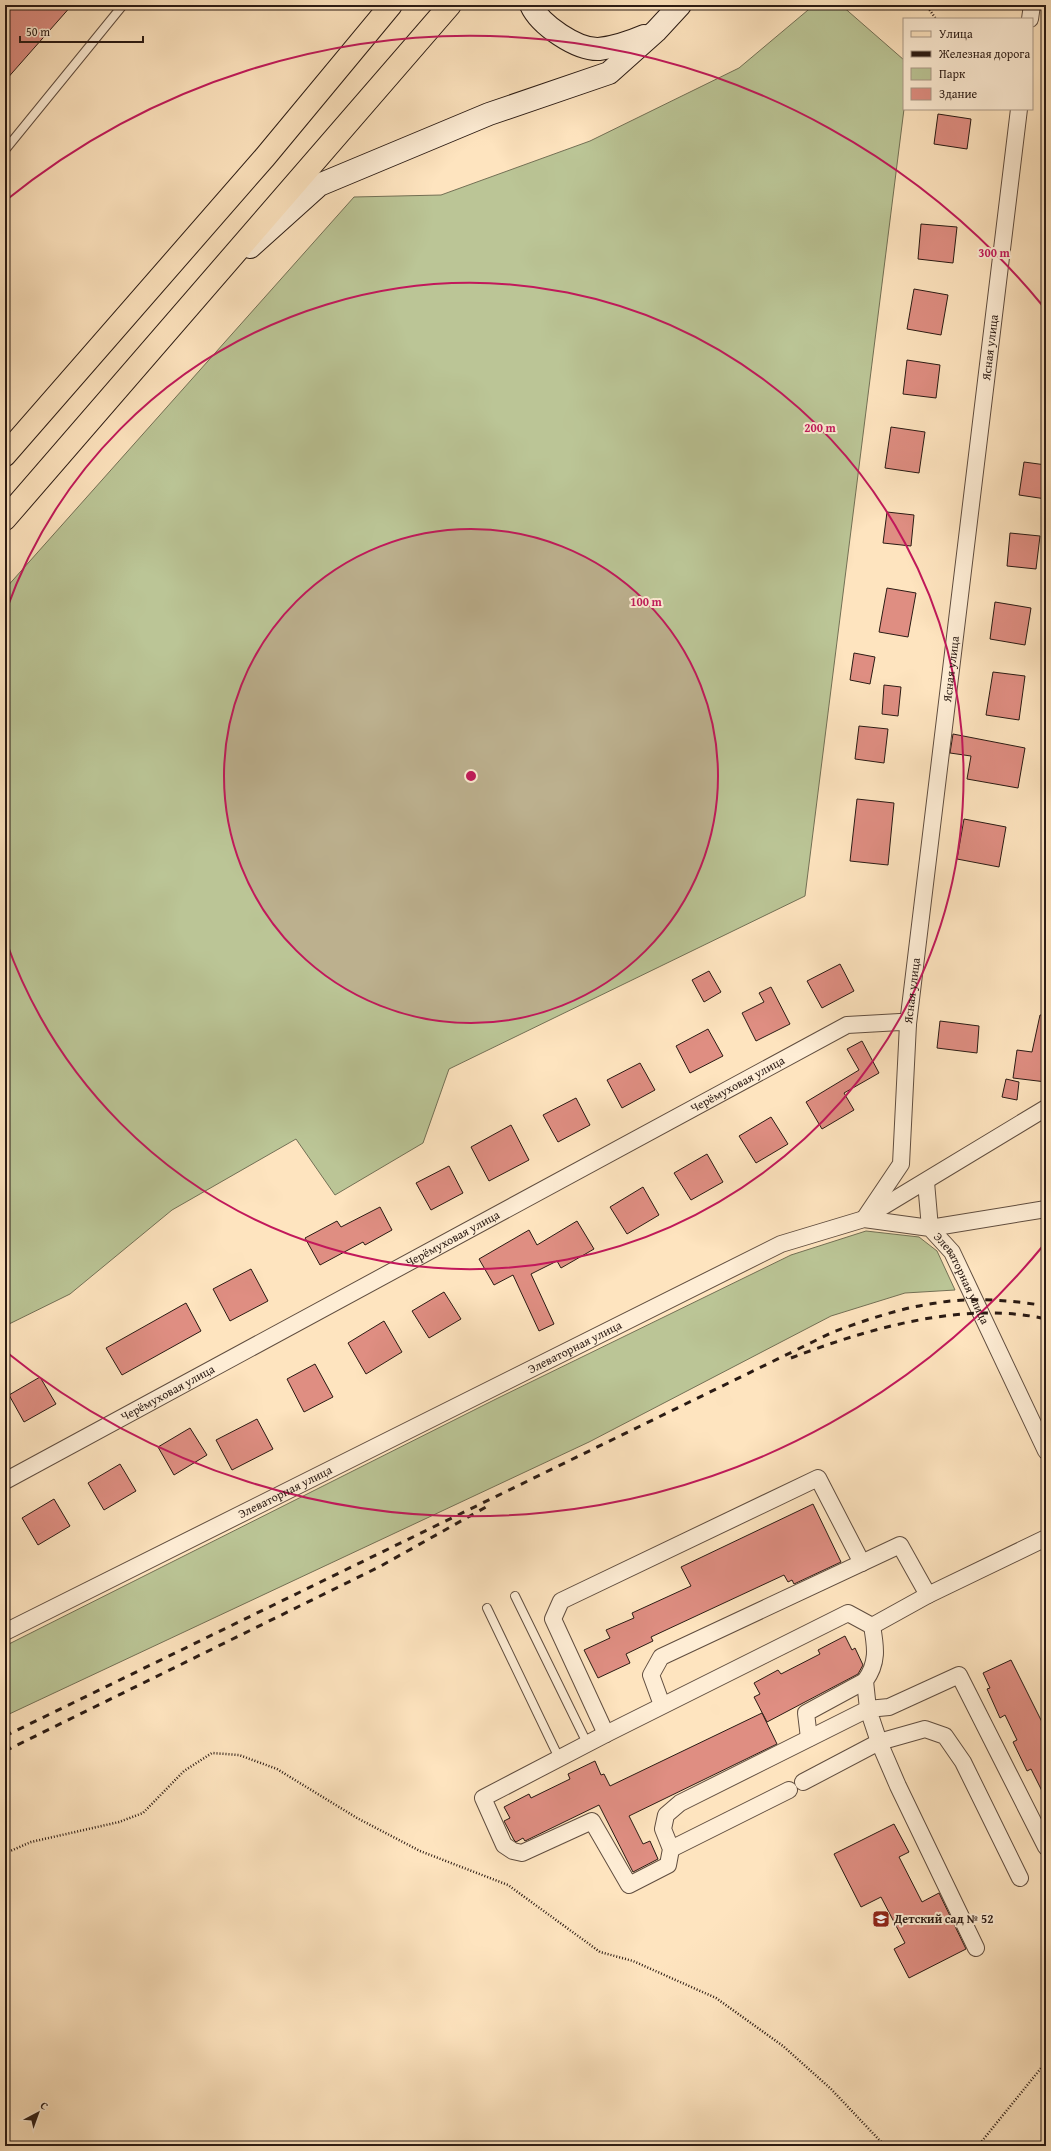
<svg xmlns="http://www.w3.org/2000/svg" width="1051" height="2151" font-family="'Gentium Book Plus',serif">
  <style>
    .green { fill: #bbc596; stroke: #737055 }
    .building { fill: #df8e82; stroke: #2b1b14 }
    .lines { fill: none; stroke-linecap: round; stroke-linejoin: round }
    .lane-casing { stroke: #604d3f; stroke-width: 10 }
    .street-casing { stroke: #604d3f; stroke-width: 18 }
    .secondary-casing { stroke: #2b1b14; stroke-width: 24 }
    .primary-casing { stroke: #2b1b14; stroke-width: 24 }
    .path { stroke: #2b1b14; stroke-width: 2.5; stroke-dasharray: 1 2; stroke-linecap: butt }
    .lane { stroke: #feedd5; stroke-width: 8 }
    .street { stroke: #feedd5; stroke-width: 16 }
    .secondary { stroke: #feedd5; stroke-width: 22 }
    .primary { stroke: #fee4bf; stroke-width: 22 }
    .rail { stroke: #2b1b14; stroke-width: 3; stroke-dasharray: 7 7; stroke-linecap: butt }
    .ring { fill: none; stroke: #c2185b; stroke-width: 2 }
    .labels { text-anchor: middle; stroke-width: 4; stroke-linejoin: round; paint-order: stroke }
    .street-label { font-size: 12px; fill: #2b1b14; stroke: #feedd5 }
    .poi-label { font-size: 12px; font-weight: bold; fill: #2b1b14; stroke: #feedd5; text-anchor: start }
    .centre { fill: #c2185b; stroke: #feedd5; stroke-width: 2 }
    .ring-label { font-size: 12px; text-anchor: middle; font-weight: bold; fill: #c2185b; stroke: #feedd5; stroke-width: 4; stroke-linejoin: round; paint-order: stroke }
  </style>
  <rect width="100%" height="100%" fill="#fee4bf"/>
  <filter id="stains"><feTurbulence type="fractalNoise" baseFrequency=".005" numOctaves="4"/><feColorMatrix values="0 0 0 0 .2 0 0 0 0 .09 0 0 0 0 .02 0 0 0 .5 -.17"/></filter>
  <radialGradient id="worn" r=".72"><stop offset=".6" stop-color="#630" stop-opacity="0"/><stop offset="1" stop-color="#630" stop-opacity=".3"/></radialGradient>
  <g class="green">
    <path d="M814 5H841L904 60V109L805 896 449 1069 423 1143 335 1195 296 1139 172 1210 70 1294 5 1326V589L354 197 441 195 590 141 739 68Z"/>
    <path d="M866 1231 919 1237 937 1251 955 1290 905 1293 831 1316 589 1442 5 1716V1646L496 1399 791 1255Z"/>
  </g>
  <g class="building">
    <path d="M5 5H72L5 81Z"/>
    <path d="M938 114 971 119 967 149 934 144Z"/>
    <path d="M921 224 957 227 953 263 918 259Z"/>
    <path d="M914 289 948 295 941 335 907 329Z"/>
    <path d="M907 360 940 365 936 398 903 394Z"/>
    <path d="M891 427 925 432 919 473 885 468Z"/>
    <path d="M1024 462 1046 465V499L1019 495Z"/>
    <path d="M887 512 914 515 911 546 883 543Z"/>
    <path d="M1010 533 1040 536 1036 569 1007 566Z"/>
    <path d="M887 588 916 593 908 637 879 632Z"/>
    <path d="M995 602 1031 608 1025 645 990 639Z"/>
    <path d="M854 653 875 657 870 684 850 680Z"/>
    <path d="M993 672 1025 676 1019 720 986 715Z"/>
    <path d="M884 685 901 687 898 716 882 714Z"/>
    <path d="M859 726 888 729 884 763 855 759Z"/>
    <path d="M953 734 1025 748 1018 788 967 779 971 756 950 753Z"/>
    <path d="M857 799 894 803 888 865 850 861Z"/>
    <path d="M964 819 1006 827 999 867 957 859Z"/>
    <path d="M840 964 854 991 822 1008 807 981Z"/>
    <path d="M709 971 721 992 704 1002 692 980Z"/>
    <path d="M771 987 790 1024 756 1041 742 1013 764 1002 759 993Z"/>
    <path d="M1040 1015H1046V1082L1013 1078 1017 1050 1032 1052Z"/>
    <path d="M940 1021 979 1026 977 1053 937 1048Z"/>
    <path d="M708 1029 723 1056 690 1073 676 1046Z"/>
    <path d="M862 1041 879 1073 844 1093 854 1110 822 1129 806 1102 859 1070 847 1049Z"/>
    <path d="M640 1063 655 1090 622 1108 607 1080Z"/>
    <path d="M1006 1079 1019 1082 1017 1100 1002 1097Z"/>
    <path d="M576 1098 590 1125 558 1142 543 1115Z"/>
    <path d="M771 1117 788 1144 756 1163 739 1136Z"/>
    <path d="M511 1125 529 1160 489 1181 471 1147Z"/>
    <path d="M707 1154 723 1182 691 1200 674 1173Z"/>
    <path d="M449 1166 463 1193 431 1210 416 1183Z"/>
    <path d="M643 1187 659 1215 627 1234 610 1207Z"/>
    <path d="M380 1207 392 1230 365 1245 363 1242 320 1265 305 1238 337 1221 341 1227Z"/>
    <path d="M577 1221 594 1249 561 1268 557 1261 531 1274 554 1324 539 1331 513 1275 494 1285 479 1259 529 1230 537 1245Z"/>
    <path d="M251 1269 268 1301 230 1321 213 1289Z"/>
    <path d="M444 1292 461 1319 429 1338 412 1311Z"/>
    <path d="M186 1303 201 1331 122 1375 106 1348Z"/>
    <path d="M384 1321 402 1352 366 1374 348 1343Z"/>
    <path d="M315 1364 333 1397 304 1412 287 1379Z"/>
    <path d="M40 1377 56 1404 24 1422 9 1395Z"/>
    <path d="M257 1419 273 1449 232 1470 216 1440Z"/>
    <path d="M190 1428 207 1455 174 1475 158 1447Z"/>
    <path d="M120 1464 136 1491 104 1510 88 1483Z"/>
    <path d="M54 1499 70 1526 38 1545 22 1518Z"/>
    <path d="M813 1504 841 1562 794 1584 792 1580 788 1582 784 1575 651 1637 653 1641 626 1654 630 1663 598 1678 584 1650 610 1638 606 1630 634 1618 632 1613 691 1586 681 1567Z"/>
    <path d="M845 1636 852 1650 855 1648 863 1665 858 1674 767 1722 754 1697 760 1694 754 1683 778 1670 781 1674 820 1654 818 1650Z"/>
    <path d="M1011 1660 1046 1730V1799L1031 1769 1027 1771 1013 1742 1017 1740 1005 1715 1000 1718 987 1689 990 1688 983 1673Z"/>
    <path d="M762 1713 777 1744 629 1816 643 1844 650 1841 658 1859 633 1872 599 1805 525 1841 523 1838 516 1842 514 1840 504 1821 510 1818 504 1807 529 1794 531 1798 570 1779 568 1774 595 1761 601 1775 604 1774 610 1786Z"/>
    <path d="M894 1824 909 1852 899 1857 922 1902 939 1893 966 1949 909 1978 894 1949 905 1943 881 1897 861 1907 834 1854Z"/>
  </g>
  <g class="lines">
    <g class="lane-casing">
      <g id="lane">
        <path d="M5 150 123 5"/>
        <path d="M515 1596 587 1743"/>
        <path d="M487 1608 559 1758"/>
      </g>
    </g>
    <g class="street-casing">
      <g id="street">
        <path d="M1030 19 1032 5"/>
        <path d="M926 1182 930 1228 1046 1209"/>
        <path d="M869 1215 1046 1108"/>
        <path id="s1" d="M864 1219 901 1164 908 1024 1019 109"/>
        <path id="s2" d="M5 1481 847 1025 900 1022 908 1024"/>
        <path d="M872 1626 928 1595 1046 1538"/>
        <path id="s3" d="M5 1632 781 1244 864 1219 930 1228 952 1252 1046 1451"/>
        <path d="M662 1705 651 1675 661 1657 900 1545 928 1595"/>
        <path d="M606 1734 553 1619 561 1601 818 1478 862 1563"/>
        <path d="M809 1738 806 1713 865 1681"/>
        <path d="M803 1782 879 1742 925 1729 945 1736 963 1762 1020 1878"/>
        <path d="M671 1849 789 1790"/>
        <path d="M976 1948 898 1786 879 1742 868 1709 865 1681C878 1663 876 1648 872 1626L848 1613 606 1734 483 1798 504 1845 513 1851 522 1853 592 1821 629 1885 668 1865 671 1849 663 1829 666 1815 680 1803 868 1709 889 1707 959 1675 1046 1847"/>
      </g>
    </g>
    <g class="secondary-casing">
      <g id="secondary">
        <path d="M531 5C540 25 577 50 599 49 615 47 630 42 644 36"/>
        <path d="M250 247 319 185 489 114 609 73 656 31 680 5"/>
      </g>
    </g>
    <g class="primary-casing">
      <g id="primary">
        <path d="M5 455 265 157 391 5"/>
        <path d="M5 519 450 5"/>
      </g>
    </g>
    <g class="path">
      <path d="M926 5 936 19"/>
      <path d="M5 1860 8 1852 31 1842 119 1822 143 1813 184 1771 212 1753 239 1755 277 1769 357 1818 420 1851 508 1885 600 1952 633 1961 716 1998 783 2046 831 2089 885 2146"/>
      <path d="M978 2146 1046 2062"/>
    </g>
    <use href="#lane" class="lane"/>
    <use href="#street" class="street"/>
    <use href="#secondary" class="secondary"/>
    <use href="#primary" class="primary"/>
    <g class="rail">
      <path d="M791 1358C867 1329 964 1300 1046 1319"/>
      <path d="M5 1736 833 1332C866 1320 900 1308 936 1303 971 1297 1011 1300 1046 1306"/>
      <path d="M5 1751 379 1567 486 1507"/>
    </g>
  </g>
  <circle cx="471" cy="776" r="247" fill="#c2185b" fill-opacity=".12"/>
  <g class="ring">
    <circle cx="471" cy="776" r="247"/>
    <path d="M6 611A493 493 0 1 1 6 941"/>
    <path d="M1042 1247A740 740 0 0 1 5 1351M5 201A740 740 0 0 1 1042 305"/>
  </g>
  <defs>
    <g id="school-square" transform="scale(0.9)"><rect x="-9" y="-9" width="18" height="18" rx="4" fill="#8f2418" stroke="#feedd5"/><path d="M0-5L7-2L0 1L-7-2ZM-4 1L0 2.5L4 1V4Q0 6-4 4Z" fill="#fff"/></g>
  </defs>
  <g fill-rule="evenodd">
    <use href="#school-square" x="881" y="1919"/>
  </g>
  <g class="labels">
    <g class="street-label">
      <text dy="4" stroke="none"><textPath href="#s1" startOffset="888">Ясная улица</textPath></text>
      <text dy="4" stroke="none"><textPath href="#s1" startOffset="564">Ясная улица</textPath></text>
      <text dy="4" stroke="none"><textPath href="#s1" startOffset="240">Ясная улица</textPath></text>
      <text dy="4" stroke="none"><textPath href="#s2" startOffset="833">Черёмуховая улица</textPath></text>
      <text dy="4" stroke="none"><textPath href="#s2" startOffset="509">Черёмуховая улица</textPath></text>
      <text dy="4" stroke="none"><textPath href="#s3" startOffset="1081">Элеваторная улица</textPath></text>
      <text dy="4" stroke="none"><textPath href="#s3" startOffset="637">Элеваторная улица</textPath></text>
      <text dy="4" stroke="none"><textPath href="#s2" startOffset="185">Черёмуховая улица</textPath></text>
      <text dy="4" stroke="none"><textPath href="#s3" startOffset="313">Элеваторная улица</textPath></text>
    </g>
    <g class="poi-label">
      <text x="894" y="1923">Детский сад № 52</text>
    </g>
  </g>
  <circle cx="471" cy="776" r="6" class="centre"/>
  <g class="ring-label">
    <text x="994" y="257">300 m</text>
    <text x="820" y="432">200 m</text>
    <text x="646" y="606">100 m</text>
  </g>
  <rect width="1051" height="2151" fill="none" stroke="#fee4bf" stroke-width="20"/>
  <rect x="6" y="6" width="1039" height="2139" fill="none" stroke="#2b1b14" stroke-width="2"/>
  <rect x="10" y="10" width="1031" height="2131" fill="none" stroke="#2b1b14"/>
  <rect x="903" y="18" width="130" height="92" fill="#feedd5" stroke="#aa9988"/>
  <rect x="911" y="31" width="20" height="6" fill="#fee4bf" stroke="#aa9988"/>
  <text x="939" y="38" font-size="12" fill="#2b1b14">Улица</text>
  <rect x="911" y="51" width="20" height="6" fill="#2b1b14" stroke="#aa9988"/>
  <text x="939" y="58" font-size="12" fill="#2b1b14">Железная дорога</text>
  <rect x="911" y="68" width="20" height="12" fill="#bbc596" stroke="#aa9988"/>
  <text x="939" y="78" font-size="12" fill="#2b1b14">Парк</text>
  <rect x="911" y="88" width="20" height="12" fill="#df8e82" stroke="#aa9988"/>
  <text x="939" y="98" font-size="12" fill="#2b1b14">Здание</text>
  <g transform="translate(38 2113) rotate(41)" stroke="#feedd5" stroke-width="3" paint-order="stroke">
  <path d="M0-3L7 15L0 10L-7 15Z" fill="#2b1b14"/>
  <text y="-6" font-size="11" font-weight="bold" text-anchor="middle" fill="#2b1b14">С</text>
  </g>
  <path d="M20 36v6h123v-6" fill="none" stroke="#2b1b14" stroke-width="2"/>
  <text x="26" y="36" font-size="12" fill="#2b1b14" stroke="#feedd5" stroke-width="3" paint-order="stroke">50 m</text>
  <rect width="100%" height="100%" filter="url(#stains)"/>
  <rect width="100%" height="100%" fill="url(#worn)"/>
</svg>
